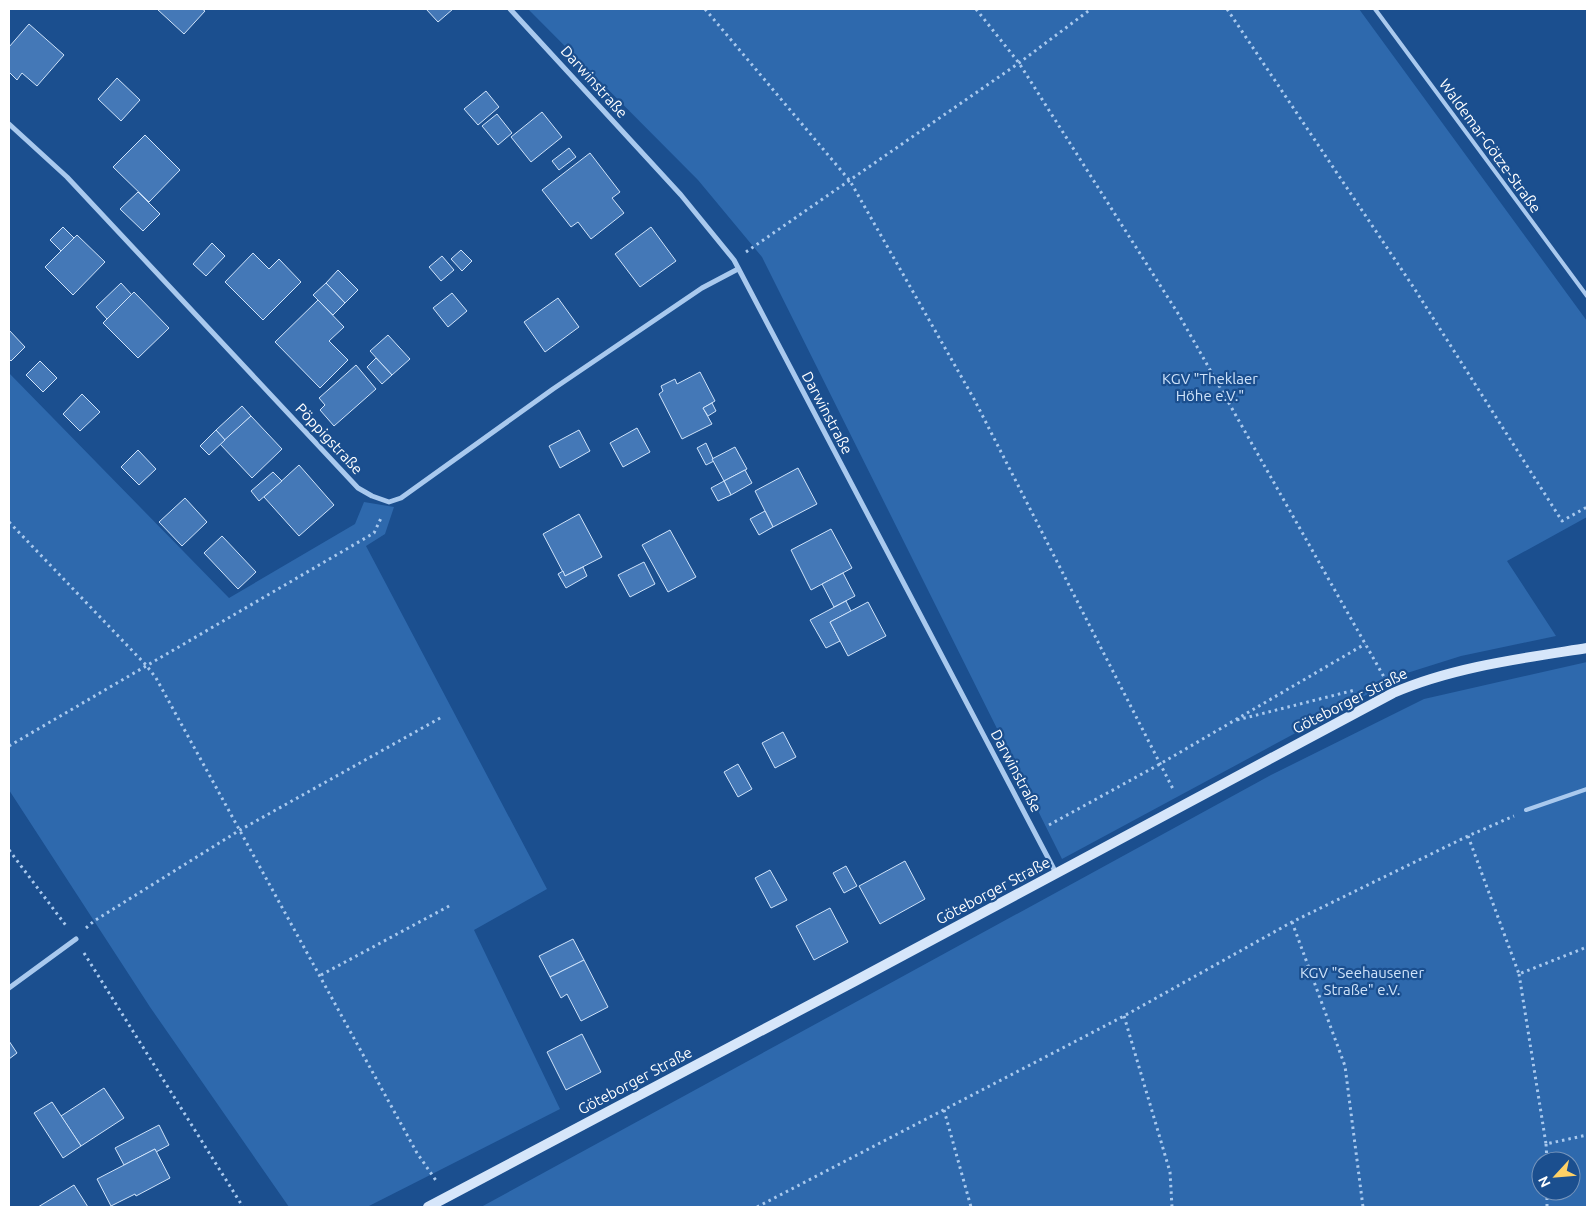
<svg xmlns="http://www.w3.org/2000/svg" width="1596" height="1216" font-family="Ubuntu,sans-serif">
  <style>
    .green { fill: #2e69ad; fill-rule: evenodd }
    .building { fill: #4478b7; stroke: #cfe3fa }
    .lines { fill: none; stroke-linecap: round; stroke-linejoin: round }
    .path { stroke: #a9c9ee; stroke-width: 3; stroke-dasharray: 2.5 4; stroke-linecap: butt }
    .lane { stroke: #a9c9ee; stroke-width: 4 }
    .street { stroke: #a9c9ee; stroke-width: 5 }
    .secondary { stroke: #d6e6fa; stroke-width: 10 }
    .labels { text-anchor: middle; stroke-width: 4.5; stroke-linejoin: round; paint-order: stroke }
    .street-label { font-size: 15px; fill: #fff; stroke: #1b4f8f }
    .park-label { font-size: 15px; fill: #cfe3fa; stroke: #1b4f8f }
  </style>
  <rect width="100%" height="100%" fill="#1b4f8f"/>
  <g class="green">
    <path d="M528 9H1359L1587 321V517L1507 561 1556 636 1461 656 1407 673 1062 859 762 257 698 180Z"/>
    <path d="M9 373 229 598 355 524 364 502 394 507 385 534 366 546 547 889 474 930 560 1109 367 1207H289L150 1007 9 790Z"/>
    <path d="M1587 662V1207H481L1271 775 1424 699ZM1541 1161H1571V1191H1541Z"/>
  </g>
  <g class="building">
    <path d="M157 9H202L205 11 184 34Z"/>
    <path d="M426 9H453L438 22Z"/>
    <path d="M29 24 64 55 37 86 22 73 17 80 9 72V47Z"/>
    <path d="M117 78 140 100 121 121 98 99Z"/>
    <path d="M486 91 499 107 478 125 464 109Z"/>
    <path d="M542 112 562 137 531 162 511 137Z"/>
    <path d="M497 114 512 133 498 145 482 126Z"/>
    <path d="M145 135 180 170 149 202 113 167Z"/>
    <path d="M569 148 576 157 559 170 552 161Z"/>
    <path d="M590 153 620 192 612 198 624 213 591 239 578 222 571 227 542 190Z"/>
    <path d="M138 192 160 214 143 231 120 209Z"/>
    <path d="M63 227 74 238 61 251 50 240Z"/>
    <path d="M651 227 676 261 640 287 615 254Z"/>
    <path d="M77 235 105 262 73 295 45 267Z"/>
    <path d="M212 243 225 256 206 276 193 264Z"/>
    <path d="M461 250 472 261 462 271 451 259Z"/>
    <path d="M253 253 269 269 279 259 301 282 263 320 225 282Z"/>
    <path d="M442 256 454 270 441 281 429 267Z"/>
    <path d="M338 270 358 290 345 303 326 283Z"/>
    <path d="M121 283 132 295 107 319 96 307Z"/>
    <path d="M326 283 345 303 333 315 313 295Z"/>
    <path d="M134 292 169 328 138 358 103 323Z"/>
    <path d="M452 293 467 311 448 327 433 308Z"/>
    <path d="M558 298 579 327 545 352 524 322Z"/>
    <path d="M318 300 344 327 329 341 348 360 320 388 275 342Z"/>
    <path d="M9 330 25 347 11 361 9 359Z"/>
    <path d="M388 335 410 359 392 375 370 351Z"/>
    <path d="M376 358 392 375 382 384 367 367Z"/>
    <path d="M40 361 57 378 43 392 26 375Z"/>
    <path d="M356 365 376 389 334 426 320 410 325 405 319 398Z"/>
    <path d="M700 372 715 401 703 408 712 424 682 439 659 394 663 391 661 386 675 379 677 384Z"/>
    <path d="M82 394 100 412 80 431 63 414Z"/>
    <path d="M712 403 716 411 708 416 703 408Z"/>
    <path d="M242 406 251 416 225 440 216 430Z"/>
    <path d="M251 416 282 449 252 478 220 444Z"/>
    <path d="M637 428 650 452 623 467 610 443Z"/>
    <path d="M216 430 225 440 209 455 200 446Z"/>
    <path d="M579 430 590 451 560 468 549 446Z"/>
    <path d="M706 443 714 461 706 465 697 448Z"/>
    <path d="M735 447 747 469 724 481 712 459Z"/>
    <path d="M138 450 156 469 139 485 121 467Z"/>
    <path d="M299 465 334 505 299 536 264 497Z"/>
    <path d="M798 468 817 504 773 527 755 491Z"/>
    <path d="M745 470 752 483 731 495 724 481Z"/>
    <path d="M273 472 282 481 259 501 251 491Z"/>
    <path d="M724 481 731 495 718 501 711 488Z"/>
    <path d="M185 498 207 522 182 546 159 522Z"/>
    <path d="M765 511 773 527 759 535 750 519Z"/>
    <path d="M579 514 602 557 565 576 543 534Z"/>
    <path d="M831 529 852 568 811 590 791 550Z"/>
    <path d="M670 530 696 577 668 592 642 545Z"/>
    <path d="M222 536 256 572 238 589 204 553Z"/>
    <path d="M644 562 655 584 630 597 618 575Z"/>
    <path d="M583 567 587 576 566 588 558 574 563 571 565 576Z"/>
    <path d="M843 573 855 596 834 607 822 584Z"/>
    <path d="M846 601 851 611 830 622 840 641 826 648 810 620Z"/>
    <path d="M868 602 886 636 848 656 830 622Z"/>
    <path d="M783 732 796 757 775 768 762 743Z"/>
    <path d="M738 764 752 789 738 797 724 772Z"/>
    <path d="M905 861 925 899 880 924 859 886Z"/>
    <path d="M846 866 857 886 844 893 833 873Z"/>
    <path d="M770 870 787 900 771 908 755 878Z"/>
    <path d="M830 908 848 942 814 960 796 926Z"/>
    <path d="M573 939 584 960 550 977 539 956Z"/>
    <path d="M584 960 608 1007 581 1021 567 994 561 998 550 977Z"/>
    <path d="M582 1034 601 1072 566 1090 547 1052Z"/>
    <path d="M9 1041 17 1053 9 1059Z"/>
    <path d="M104 1088 124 1118 81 1146 61 1116Z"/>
    <path d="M52 1102 81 1146 63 1158 34 1113Z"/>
    <path d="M159 1125 169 1145 156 1152 155 1149 124 1165 115 1148Z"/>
    <path d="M155 1149 170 1178 136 1196 135 1194 111 1206 97 1179Z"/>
    <path d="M74 1185 88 1207H38Z"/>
  </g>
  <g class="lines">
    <g class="path">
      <path d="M705 9 850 181 974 399 1173 789"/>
      <path d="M976 9 1019 63 1179 315 1384 677"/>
      <path d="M1227 9 1414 288 1562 521 1587 507"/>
      <path d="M746 252 1019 63 1091 9"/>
      <path d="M9 522 146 665 156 678 417 1153 437 1182"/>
      <path d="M1237 720 1355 690"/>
      <path d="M9 746 374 533 382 516"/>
      <path d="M1049 825 1160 764 1365 644"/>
      <path d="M1468 836 1519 974 1587 947"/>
      <path d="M9 850 67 927"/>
      <path d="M1292 922 1345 1066 1363 1207"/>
      <path d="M86 928 94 921 240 830 442 717"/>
      <path d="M84 953 243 1207"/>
      <path d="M1519 974 1546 1144 1587 1135"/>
      <path d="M321 975 451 905"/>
      <path d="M1124 1016 1170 1172 1172 1207"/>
      <path d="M944 1110 971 1207"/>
      <path d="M1546 1144 1547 1161"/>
      <path d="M1547 1191V1207"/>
      <path d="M757 1207 1124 1016 1292 922 1468 836 1514 816"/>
    </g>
    <g class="lane">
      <path d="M1375 9 1587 296"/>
      <path d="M1526 810 1587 789"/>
    </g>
    <g class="street">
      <path d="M510 9 681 195 734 260 1056 873"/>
      <path d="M9 124 67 177 358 488 372 496 389 502 401 498 553 389 702 288 738 269"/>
      <path d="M9 988 76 939"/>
    </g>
    <path class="secondary" d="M428 1207C750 1037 1073 866 1393 693 1452 667 1524 658 1587 648"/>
  </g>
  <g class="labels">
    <g class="street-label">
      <text transform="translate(594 82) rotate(48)" y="5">Darwinstraße</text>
      <text transform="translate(1490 146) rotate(54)" y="5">Waldemar-Götze-Straße</text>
      <text transform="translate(827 413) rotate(62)" y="5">Darwinstraße</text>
      <text transform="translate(329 439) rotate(47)" y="5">Pöppigstraße</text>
      <text transform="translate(1350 701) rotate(-27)" y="5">Göteborger Straße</text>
      <text transform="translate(1016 771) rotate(62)" y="5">Darwinstraße</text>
      <text transform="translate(993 891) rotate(-28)" y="5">Göteborger Straße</text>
      <text transform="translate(635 1081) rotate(-28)" y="5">Göteborger Straße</text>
    </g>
    <g class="park-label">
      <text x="1210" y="384">KGV "Theklaer<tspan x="1210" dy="17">Höhe e.V."</tspan></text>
      <text x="1362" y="978">KGV "Seehausener<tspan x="1362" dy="17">Straße" e.V.</tspan></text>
    </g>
  </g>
  <rect width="1596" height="1216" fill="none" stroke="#ffffff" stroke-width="20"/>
  <g transform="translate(1556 1176) rotate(244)"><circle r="24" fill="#1b4f8f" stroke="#7695bc"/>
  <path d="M0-4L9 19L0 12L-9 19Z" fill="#ffd166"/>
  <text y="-8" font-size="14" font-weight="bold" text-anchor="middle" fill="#ffffff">N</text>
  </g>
</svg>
